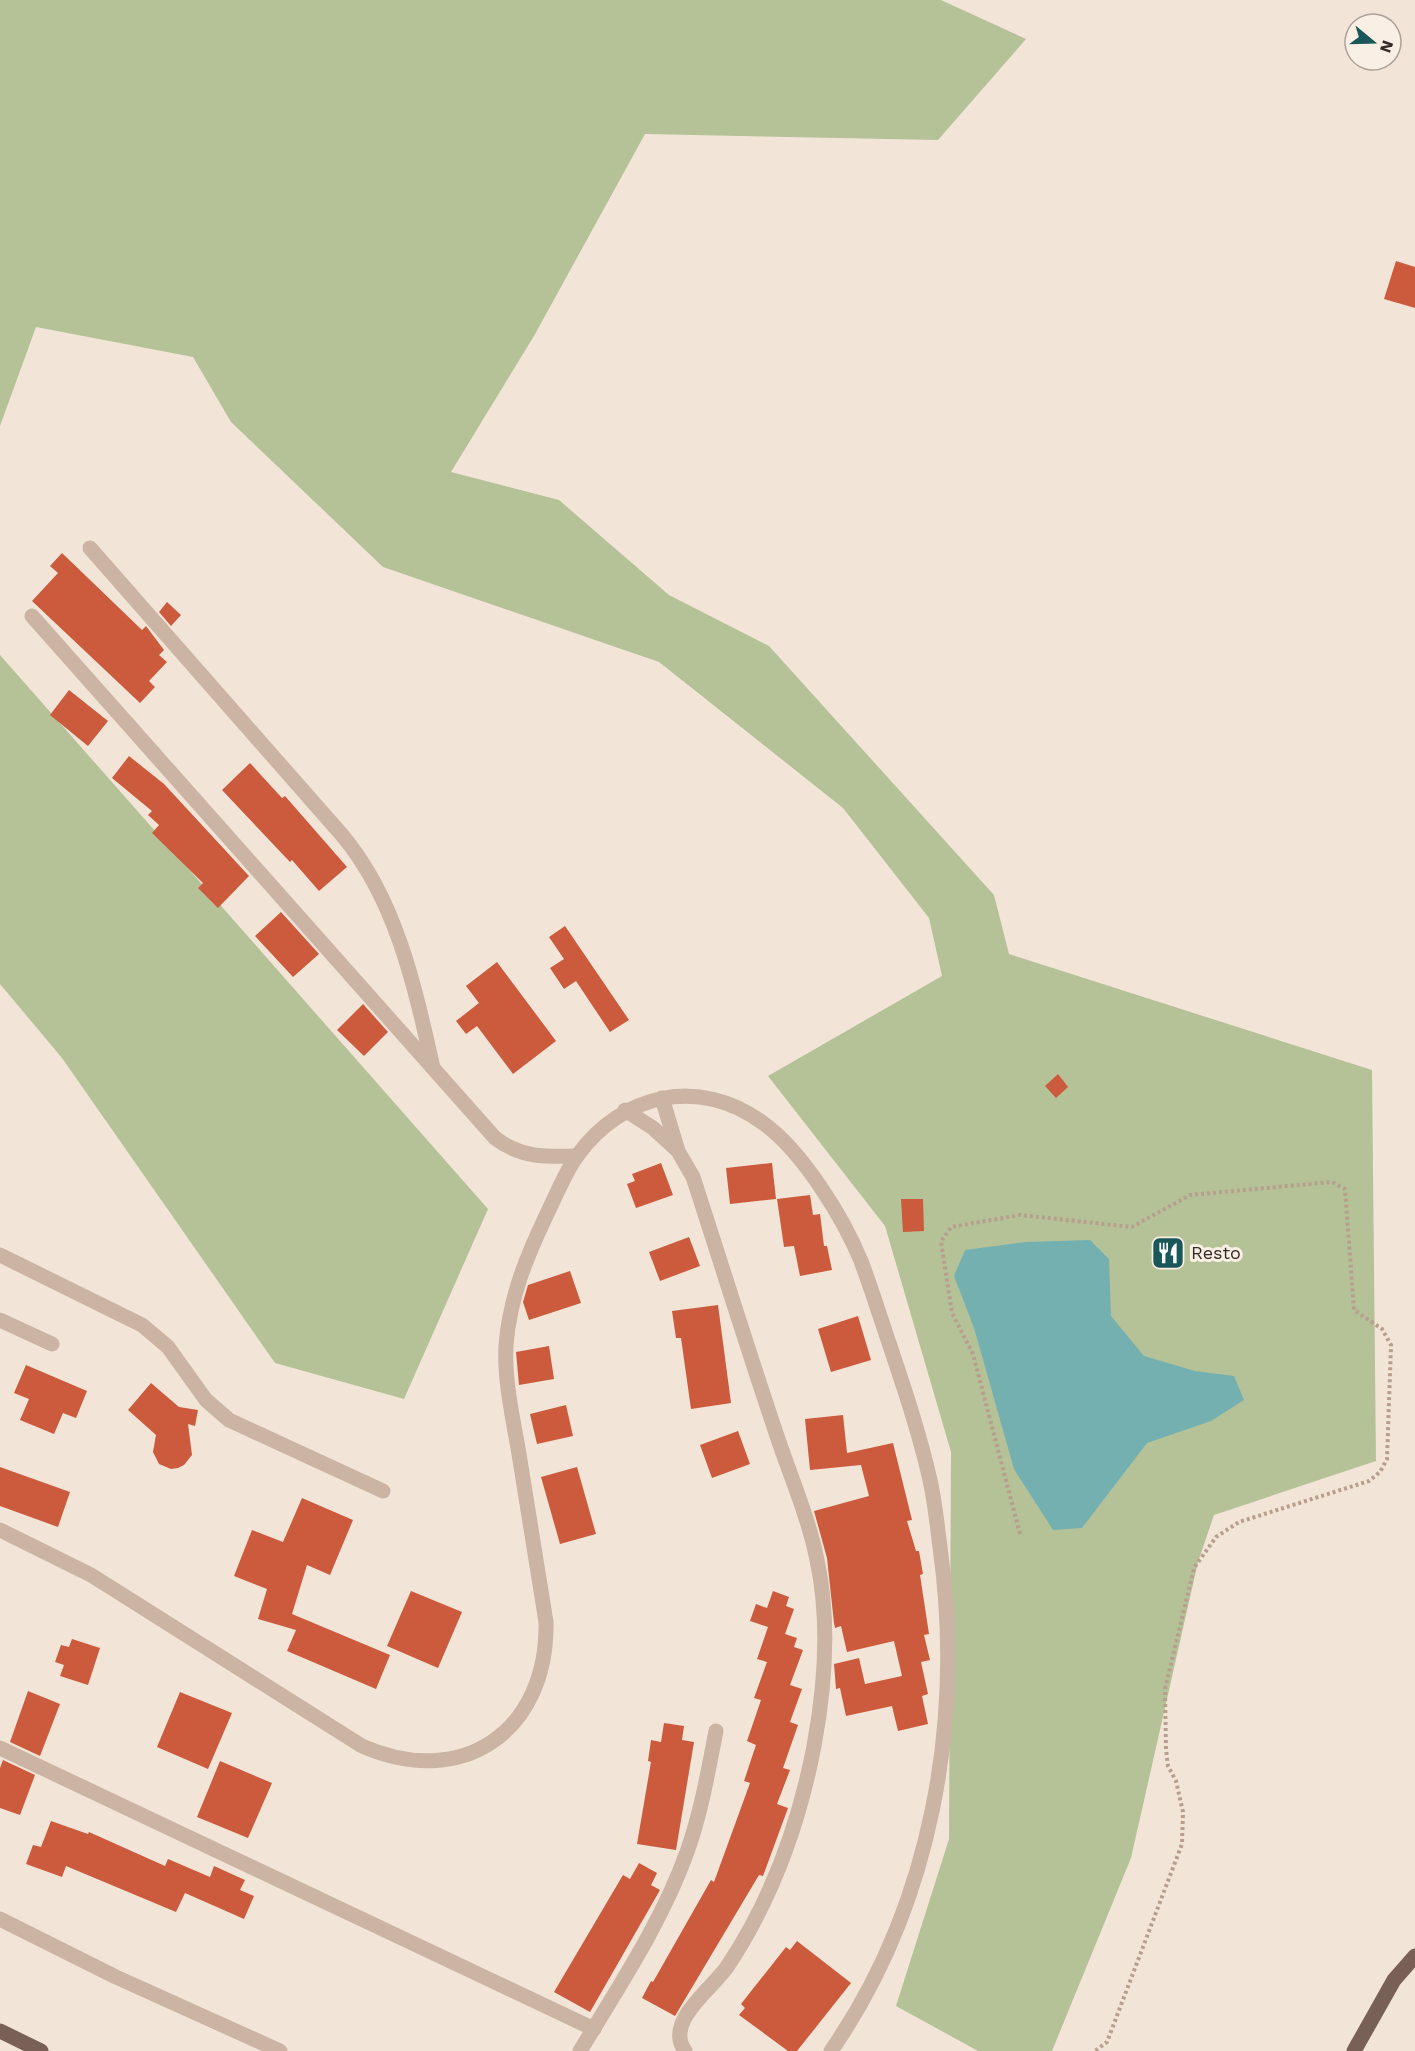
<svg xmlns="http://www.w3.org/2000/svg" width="1415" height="2051" font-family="'Work Sans',sans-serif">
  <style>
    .green { fill: #b5c297 }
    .water { fill: #75b0b1 }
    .building { fill: #cc5a3c }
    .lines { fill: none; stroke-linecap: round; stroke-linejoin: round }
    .path { stroke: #b79e8d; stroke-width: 4; stroke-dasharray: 3 3; stroke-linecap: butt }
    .minor { stroke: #cbb4a3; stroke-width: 15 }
    .major { stroke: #786056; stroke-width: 15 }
    .labels { text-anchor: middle; stroke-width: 6; stroke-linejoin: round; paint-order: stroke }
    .poi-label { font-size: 18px; fill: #352a26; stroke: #faefe4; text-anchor: start }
  </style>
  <rect width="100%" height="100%" fill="#f2e5d8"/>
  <g class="green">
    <path d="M0 0H941L1026 39 938 140 645 134 534 336 451 472 559 500 669 595 769 646 994 895 1009 954 1372 1070 1376 1461 1214 1515 1198 1562 1131 1858 1052 2051H978L896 2006 949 1839 951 1452 885 1226 768 1076 942 976 929 918 843 808 659 662 383 567 231 422 193 357 36 327 0 426Z"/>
    <path d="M0 655 488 1209 404 1399 275 1363 62 1058 0 984Z"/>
  </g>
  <path class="water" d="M1090 1240 1109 1259 1111 1316 1144 1356 1195 1371 1234 1376 1244 1400 1211 1421 1147 1443 1082 1528 1053 1530 1014 1469 974 1328 954 1276 965 1250 1026 1242Z"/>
  <g class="building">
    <path d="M1396 261 1415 267V308L1384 299Z"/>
    <path d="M62 553 142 630 146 626 164 650 159 655 167 662 149 681 155 687 140 703 32 601 58 573 50 566Z"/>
    <path d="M167 602 181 615 171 626 159 612Z"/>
    <path d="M69 690 108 721 88 746 50 715Z"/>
    <path d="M129 756 164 784 249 876 218 908 198 888 203 883 152 833 159 825 148 815 152 811 112 778Z"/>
    <path d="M250 763 282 798 285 796 347 867 319 891 292 860 290 862 222 790Z"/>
    <path d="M281 912 319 954 293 977 255 936Z"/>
    <path d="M565 926 629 1020 610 1032 576 981 564 989 550 968 564 959 549 937Z"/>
    <path d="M497 962 556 1041 513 1074 477 1026 466 1034 456 1021 479 1003 466 986Z"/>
    <path d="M363 1004 388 1032 364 1056 337 1030Z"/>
    <path d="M1058 1074 1068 1087 1056 1098 1045 1086Z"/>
    <path d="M661 1163 673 1195 636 1208 627 1184 635 1181 632 1174Z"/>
    <path d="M772 1163 776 1199 730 1204 726 1168Z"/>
    <path d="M810 1195 813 1215 820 1214 824 1246H827L832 1270 800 1276 794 1246 784 1247 777 1199Z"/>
    <path d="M901 1199H923L924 1231 903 1232Z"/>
    <path d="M689 1237 700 1266 660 1281 649 1252Z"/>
    <path d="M570 1271 581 1303 529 1320 523 1302 528 1285Z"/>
    <path d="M718 1305 731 1403 691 1409 681 1338H676L672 1311Z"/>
    <path d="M858 1316 871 1360 831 1372 818 1329Z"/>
    <path d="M549 1346 554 1379 519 1385 516 1352Z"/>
    <path d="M26 1365 87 1391 76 1418 63 1413 54 1434 20 1420 29 1399 14 1393Z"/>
    <path d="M151 1383 179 1407 198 1410 195 1426 188 1424 192 1455 184 1465 178 1468 171 1469 159 1464 153 1452 156 1435 128 1410Z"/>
    <path d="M566 1405 573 1436 537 1444 530 1414Z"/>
    <path d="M843 1415 847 1453 893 1443 912 1520 907 1521 916 1551H919L923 1574 920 1575 929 1634 924 1635 930 1660 921 1662 928 1694 922 1696 928 1724 898 1731 892 1706 846 1716 840 1688 836 1689 834 1664 859 1658 865 1684 902 1676 894 1641 847 1652 841 1626 835 1628 834 1623 827 1558 814 1511 869 1496 861 1465 810 1470 805 1419Z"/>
    <path d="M738 1431 750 1464 712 1478 700 1445Z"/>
    <path d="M0 1467 70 1492 58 1527 0 1506Z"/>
    <path d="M577 1467 596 1534 560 1544 541 1477Z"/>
    <path d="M302 1498 353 1520 330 1575 307 1565 292 1614 390 1655 376 1689 287 1651 296 1630 258 1619 267 1589 234 1576 252 1530 283 1542Z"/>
    <path d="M411 1591 462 1612 438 1668 387 1646Z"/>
    <path d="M773 1591 789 1597 786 1606 794 1609 785 1634 797 1638 794 1647 803 1650 790 1685 802 1689 790 1722 798 1725 783 1768 790 1770 777 1804 788 1808 763 1876 759 1875 675 2016 642 1998 651 1981 653 1982 711 1880 714 1882 750 1783 744 1781 756 1745 747 1741 761 1700 754 1698 767 1662 757 1659 768 1627 750 1621 756 1604 767 1608Z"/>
    <path d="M72 1639 100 1648 88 1685 60 1676 64 1665 55 1662 61 1645 69 1647Z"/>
    <path d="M28 1691 60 1704 40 1756 10 1742Z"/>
    <path d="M180 1692 232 1713 208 1769 157 1747Z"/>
    <path d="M664 1723 684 1726 682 1740 694 1742 676 1850 637 1844 651 1762 648 1761 651 1740 661 1742Z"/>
    <path d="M3 1760 35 1775 20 1815 0 1808V1768Z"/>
    <path d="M220 1761 272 1783 248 1838 197 1817Z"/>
    <path d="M51 1821 88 1834 89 1832 165 1866 168 1859 210 1877 214 1866 245 1880 240 1890 254 1896 244 1919 185 1893 176 1912 66 1866 62 1877 26 1864 33 1845 41 1847Z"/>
    <path d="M639 1863 657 1873 651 1885 660 1890 590 2012 554 1992 623 1875 630 1879Z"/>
    <path d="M797 1941 851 1983 797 2051H788L739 2015 745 2008 741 2004 786 1947 790 1950Z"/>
  </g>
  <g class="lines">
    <path class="path" d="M1020 1534 973 1354 952 1313 941 1242 951 1227 1020 1215 1132 1227 1190 1195 1332 1182 1345 1189 1354 1310 1382 1329 1391 1345 1387 1459 1380 1472 1369 1481 1239 1522 1216 1537 1194 1568 1165 1689 1166 1749 1168 1766 1176 1781 1183 1812 1182 1844 1107 2042 1095 2051"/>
    <g class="minor">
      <path d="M90 548 342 835C396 899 415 987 433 1068"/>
      <path d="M32 616 495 1138C521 1158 546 1157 577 1156"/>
      <path d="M662 1098 678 1151 693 1177C721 1263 748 1350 777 1436 790 1475 809 1519 817 1560 830 1620 825 1687 814 1746 799 1824 771 1901 727 1967 711 1990 664 2022 685 2051"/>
      <path d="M625 1110 653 1128 677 1150"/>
      <path d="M0 1255 142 1325 168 1347 206 1400 229 1420 383 1491"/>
      <path d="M0 1320 52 1344"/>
      <path d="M0 1530 91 1575 362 1746C462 1790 548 1732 546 1622 537 1566 528 1510 519 1454 513 1418 504 1381 506 1345 510 1297 526 1258 546 1216 556 1196 564 1174 577 1156 622 1093 700 1076 763 1123 802 1151 843 1217 861 1261 869 1282 876 1304 883 1325 900 1376 918 1427 930 1480 935 1502 937 1525 940 1547 964 1721 932 1905 831 2051"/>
      <path d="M0 1748 594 2029"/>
      <path d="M0 1919 116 1977 280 2051"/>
      <path d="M580 2051C618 1988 662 1922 687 1852 701 1813 708 1772 716 1731"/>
    </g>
    <g class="major">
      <path d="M0 2031 41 2051"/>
      <path d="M1354 2051 1394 1980 1415 1956"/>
    </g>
  </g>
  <defs>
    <g id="restaurant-square" transform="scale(1.725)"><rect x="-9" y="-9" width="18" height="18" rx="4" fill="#195759" stroke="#faefe4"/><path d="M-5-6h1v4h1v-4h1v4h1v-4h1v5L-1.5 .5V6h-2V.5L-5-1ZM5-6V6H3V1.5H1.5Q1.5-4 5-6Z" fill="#fff"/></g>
  </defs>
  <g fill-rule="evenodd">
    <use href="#restaurant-square" x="1168" y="1253"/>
  </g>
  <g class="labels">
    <g class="poi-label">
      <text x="1191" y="1259">Resto</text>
    </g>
  </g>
  <g transform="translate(1373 42) rotate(109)"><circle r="28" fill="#faefe4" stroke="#aba098" stroke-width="1.5"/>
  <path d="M0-4.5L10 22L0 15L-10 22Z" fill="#195759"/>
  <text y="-9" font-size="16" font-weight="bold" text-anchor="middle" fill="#352a26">N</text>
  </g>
</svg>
